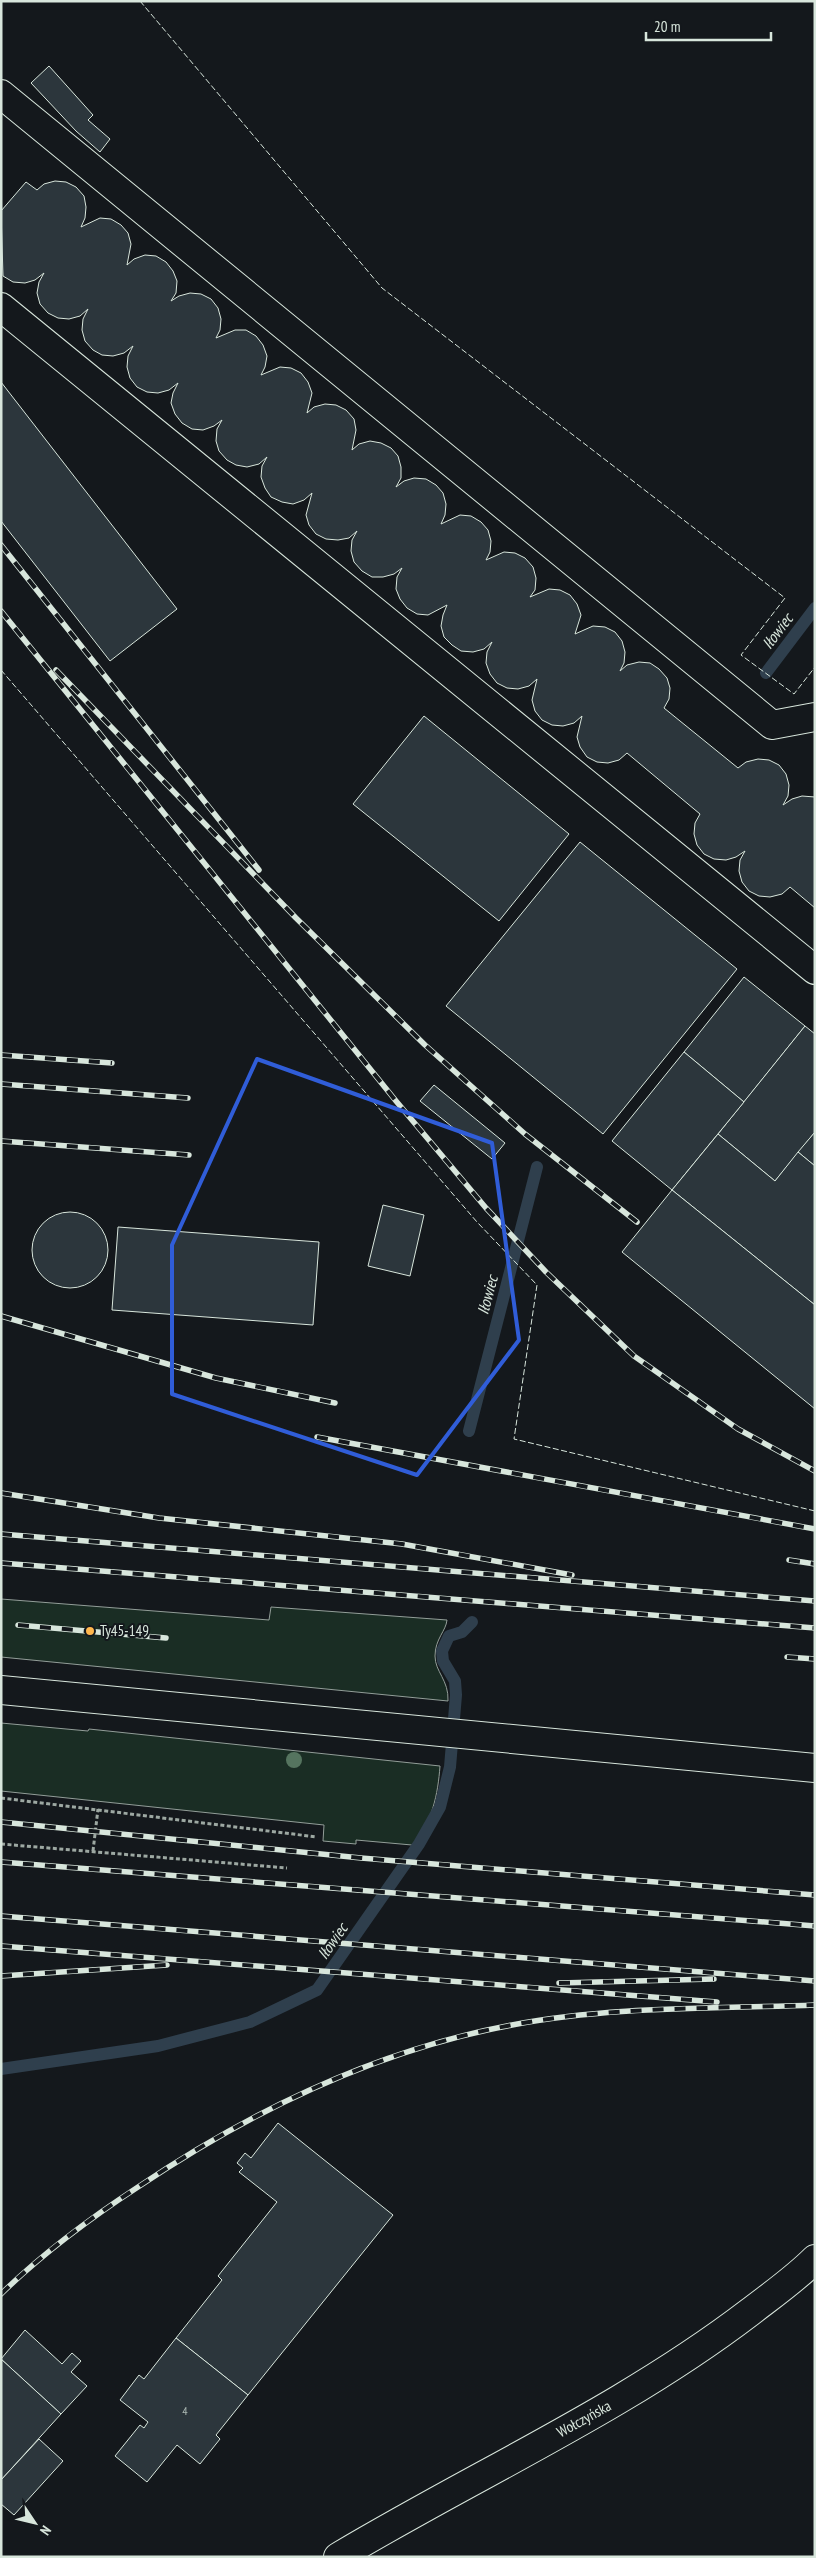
<svg xmlns="http://www.w3.org/2000/svg" width="816" height="2558" font-family="'PT Sans Narrow',sans-serif">
  <style>
    .green { fill: #1a2d24; stroke: #939e99 }
    .lines { fill: none; stroke-linecap: round; stroke-linejoin: round }
    .stream { stroke: #2f3f4d; stroke-width: 12 }
    .building { fill: #2c363c; stroke: #d8e6dc }
    .minor-casing { stroke: #d8e6dc; stroke-width: 30 }
    .path { stroke: #9da8a2; stroke-width: 3; stroke-dasharray: 4 2.5; stroke-linecap: butt }
    .minor { stroke: #14181c; stroke-width: 28 }
    .rail-casing { stroke: #d8e6dc; stroke-width: 5.5 }
    .rail { stroke: #14181c; stroke-width: 4; stroke-dasharray: 11; stroke-linecap: butt }
    .fence { stroke: #d8e6dc; stroke-width: 1; stroke-dasharray: 6 2.5; stroke-linecap: butt }
    .tree { fill: #55745f }
    .marked { fill: none; stroke: #305dd8; stroke-width: 4; stroke-linejoin: round }
    .poi-dot { fill: #ffb74d; stroke: #14181c; stroke-width: 2 }
    .labels { text-anchor: middle; stroke-width: 4; stroke-linejoin: round; paint-order: stroke }
    .number-label { font-size: 12px; fill: #adbab4 }
    .poi-label { font-size: 15px; fill: #d8e6dc; stroke: #14181c; text-anchor: start }
    .street-label { font-size: 15px; fill: #d8e6dc; stroke: #14181c }
    .water-label { font-size: 16px; font-style: italic; fill: #d8e6dc; stroke: #14181c }
  </style>
  <rect width="100%" height="100%" fill="#14181c"/>
  <g class="green">
    <path d="M1 1599 269 1620 271 1607 447 1620C446 1631 435 1639 435 1656 435 1672 449 1680 448 1701L1 1657Z"/>
    <path d="M1 1723 88 1731 89 1729 440 1766C438 1794 432 1824 412 1845L356 1840V1844L323 1841 324 1825 1 1791Z"/>
  </g>
  <g class="lines">
    <g class="stream">
      <path d="M766 673 815 608"/>
      <path d="M469 1431 537 1167"/>
      <path d="M1 2069 158 2046 250 2022 317 1990 419 1844 440 1807 450 1767 456 1695 455 1681 443 1661 442 1651 449 1636 462 1632 472 1622"/>
    </g>
  </g>
  <g class="building">
    <path d="M49 66 93 115 88 120 110 139 100 152 76 131 31 83Z"/>
    <path d="M55 181 66 182 76 187 84 196 86 207 85 218 81 227 100 218 111 219 121 225 128 233 131 244 127 265 134 259 145 255 156 256 166 262 173 271 177 281 176 293 171 301 179 296 190 293 201 294 211 299 218 308 221 319 220 330 216 338 235 330H246L256 336 263 345 267 356 265 367 261 375 280 367 291 368 301 373 308 382 312 393 307 413 314 407 325 404 336 405 346 410 354 419 356 430 352 450 359 444 370 441 381 443 391 448 398 456 401 467V478L396 487 404 481 414 478 426 479 436 485 443 493 446 504 445 515 441 524 460 515 471 516 481 522 488 530 491 541 490 552 486 560 504 552 515 553 525 558 533 567 536 578 535 590 530 597 549 589 560 590 570 595 577 604 581 615 575 634 593 626 605 627 615 632 622 641 625 652 624 663 620 671 627 665 639 662 650 663 659 669 667 678 670 688 669 699 664 708 738 768 746 762 758 759 769 760 779 765 786 774 789 785 788 796 783 805 792 799 802 796 815 797V908L790 887 782 894 770 897 759 896 749 891 742 882 739 871 740 860 745 851 736 857 726 860 714 859 704 854 697 845 694 834 695 823 700 814 627 753 619 760 608 763 597 762 587 757 580 747 577 737 582 716 574 723 563 726 552 725 542 720 535 711 532 700 537 679 529 686 518 689 507 688 497 683 490 674 486 663 487 652 492 642 484 649 473 652 461 651 452 645 444 637 441 626 443 615 447 605 428 615 417 614 407 608 400 599 396 589 397 577 402 568 394 574 383 577H372L362 571 354 562 351 551 352 540 357 531 349 538 338 540 326 539 316 534 309 525 306 515 312 493 304 500 293 504 282 502 271 497 265 488 261 477 262 466 267 457 259 464 247 467 236 465 227 460 219 451 216 441 217 429 222 420 214 426 203 430 192 429 182 423 175 414 171 403 173 393 178 383 169 390 158 393 147 392 137 387 130 378 127 367 128 356 133 346 124 353 113 356 102 355 93 350 85 341 82 330 83 319 88 309 80 316 69 319 58 318 48 313 40 304 37 293 39 282 44 273 35 280 25 283 13 282 3 276 1 211 26 182 37 190 44 184Z"/>
    <path d="M1 382 177 609 110 661 1 521Z"/>
    <path d="M424 716 569 834 499 921 353 804Z"/>
    <path d="M580 842 737 969 603 1134 446 1006Z"/>
    <path d="M744 977 805 1026 744 1102 684 1052Z"/>
    <path d="M805 1026 815 1034V1132L775 1181 718 1134Z"/>
    <path d="M684 1052 744 1102 672 1190 612 1141Z"/>
    <path d="M434 1085 505 1143 492 1159 420 1101Z"/>
    <path d="M815 1132V1166L798 1152Z"/>
    <path d="M718 1134 775 1181 798 1152 815 1166V1305L672 1190Z"/>
    <path d="M672 1190 815 1305V1409L622 1252Z"/>
    <path d="M383 1205 424 1215 410 1276 368 1266Z"/>
    <circle cx="70" cy="1250" r="38"/>
    <path d="M118 1227 319 1242 313 1325 112 1310Z"/>
    <path d="M278 2123 393 2215 248 2395 176 2338 222 2280 218 2276 277 2202 239 2172 243 2168 237 2163 245 2153 251 2158Z"/>
    <path d="M25 2330 62 2364 72 2353 81 2361 71 2372 87 2386 61 2414 1 2359Z"/>
    <path d="M176 2338 248 2395 216 2435 220 2439 200 2464 177 2445 147 2482 115 2456 140 2425 144 2428 148 2422 120 2400 139 2375 144 2379Z"/>
    <path d="M1 2359 61 2414 1 2480Z"/>
    <path d="M39 2439 63 2461 14 2515 1 2504V2480Z"/>
  </g>
  <g class="lines">
    <g class="minor-casing">
      <g id="minor">
        <path d="M1 94 772 725 815 717"/>
        <path d="M1 307 815 970"/>
        <path d="M1 1690 815 1768"/>
        <path d="M338 2557C475 2475 623 2409 750 2312 772 2295 795 2279 815 2259"/>
      </g>
    </g>
    <g class="path">
      <path d="M1 1798 317 1837"/>
      <path d="M1 1844 287 1868"/>
      <path d="M93 1851 98 1809"/>
    </g>
    <use href="#minor" class="minor"/>
    <g class="rail-casing">
      <g id="rail">
        <path d="M1 545 259 870"/>
        <path d="M1 611 396 1101 486 1208 546 1272 634 1356 738 1429 815 1471"/>
        <path d="M56 670 296 918 425 1045 525 1134 637 1222"/>
        <path d="M1 1055 112 1063"/>
        <path d="M1 1084 188 1098"/>
        <path d="M1 1141 189 1155"/>
        <path d="M1 1316 216 1378 335 1403"/>
        <path d="M317 1437 815 1529"/>
        <path d="M1 1493 159 1518 402 1544 572 1575"/>
        <path d="M1 1534 815 1601"/>
        <path d="M789 1560 815 1564"/>
        <path d="M1 1563 815 1628"/>
        <path d="M18 1625 166 1638"/>
        <path d="M787 1657 815 1659"/>
        <path d="M1 1822 361 1858 815 1895"/>
        <path d="M1 1862 815 1926"/>
        <path d="M1 1916 815 1981"/>
        <path d="M1 1946 717 2002"/>
        <path d="M1 1976 167 1965"/>
        <path d="M559 1983 714 1979"/>
        <path d="M1 2294C43 2253 89 2219 138 2187 251 2111 377 2050 512 2025 611 2006 714 2009 815 2005"/>
      </g>
    </g>
    <use href="#rail" class="rail"/>
    <g class="fence">
      <path d="M140 1 382 288 785 598 741 655 794 694 815 667"/>
      <path d="M1 670 477 1222 537 1285 514 1439 815 1511"/>
    </g>
  </g>
  <circle class="tree" cx="294" cy="1760" r="8"/>
  <path class="marked" d="M257 1059 492 1143 519 1340 417 1475 172 1394V1245Z"/>
  <circle class="poi-dot" cx="90" cy="1631" r="5"/>
  <g class="labels">
    <g class="number-label">
      <text x="185" y="2415">4</text>
    </g>
    <g class="poi-label">
      <text x="100" y="1636">Ty45-149</text>
    </g>
    <g class="street-label">
      <text transform="translate(584 2419) rotate(-29)" y="5">Wołczyńska</text>
    </g>
    <g class="water-label">
      <text transform="translate(777 631) rotate(-53)" y="6">Iłowiec</text>
      <text transform="translate(487 1295) rotate(-75)" y="6">Iłowiec</text>
      <text transform="translate(332 1941) rotate(-55)" y="6">Iłowiec</text>
    </g>
  </g>
  <rect width="816" height="2558" fill="none" stroke="#d8e6dc" stroke-width="5"/>
  <g transform="translate(35 2523) rotate(125)" stroke="#14181c" stroke-width="4" paint-order="stroke">
  <path d="M0-4L9 19L0 12L-9 19Z" fill="#d8e6dc"/>
  <text y="-8" font-size="14" font-weight="bold" text-anchor="middle" fill="#d8e6dc">N</text>
  </g>
  <path d="M646 32v8h125v-8" fill="none" stroke="#d8e6dc" stroke-width="2.5"/>
  <text x="654" y="32" font-size="15" fill="#d8e6dc" stroke="#14181c" stroke-width="4" paint-order="stroke">20 m</text>
</svg>
